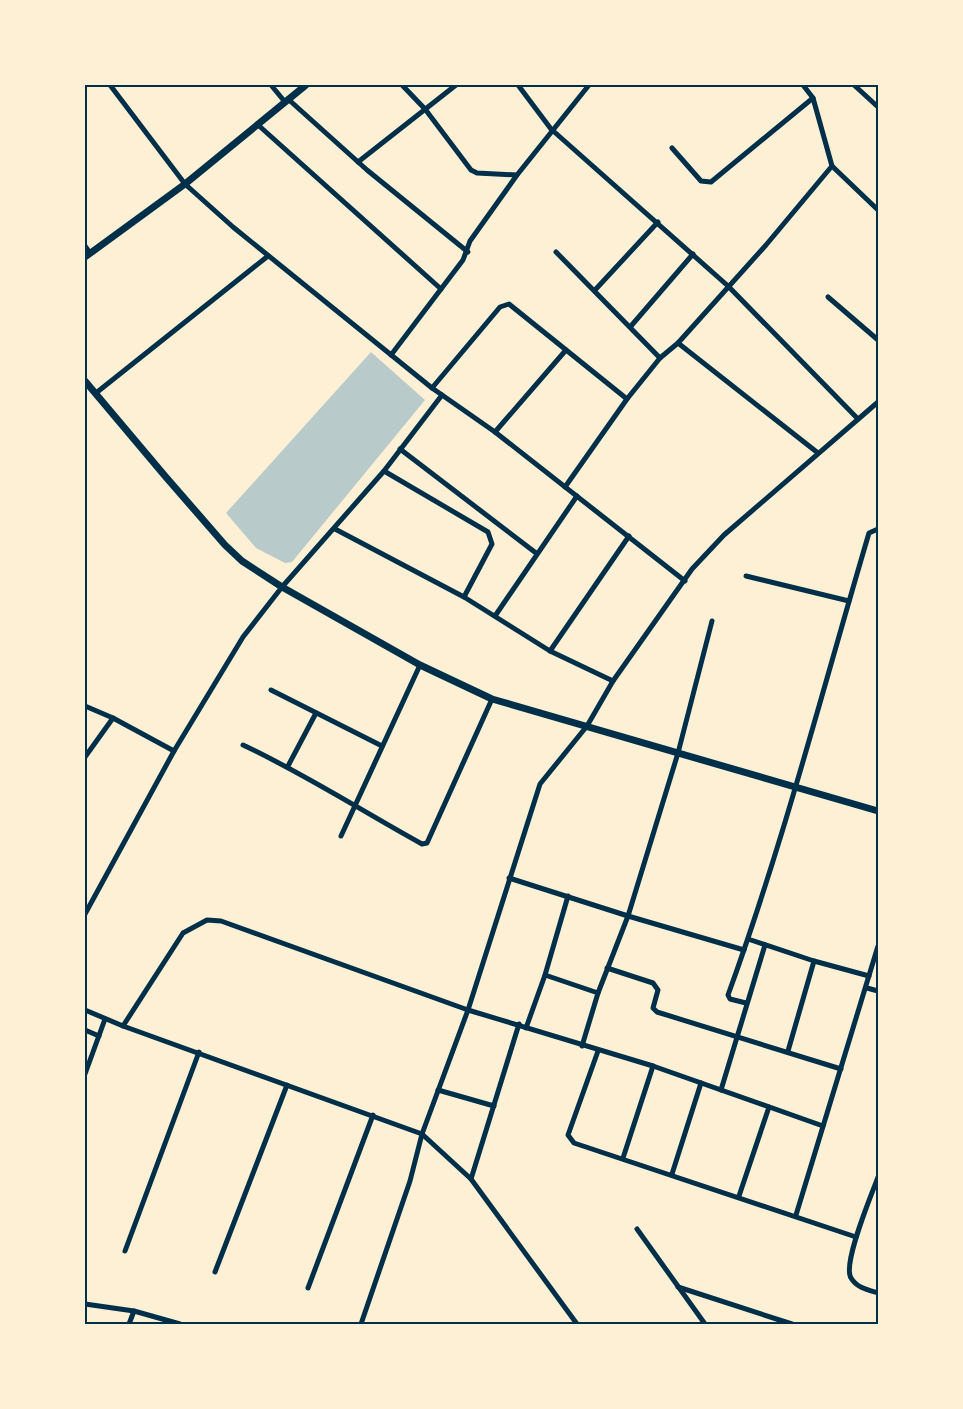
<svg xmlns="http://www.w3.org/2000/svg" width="963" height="1409" font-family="Roboto,sans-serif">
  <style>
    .green { fill: #b9caca }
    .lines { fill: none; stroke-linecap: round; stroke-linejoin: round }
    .minor { stroke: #003049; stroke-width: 5 }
    .tertiary { stroke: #003049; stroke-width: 7 }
    .neatline { fill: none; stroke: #003049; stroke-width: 2 }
  </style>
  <rect width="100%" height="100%" fill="#fdf0d5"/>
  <path class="green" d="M371 352 425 400 292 562 285 563 256 548 226 513Z"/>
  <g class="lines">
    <g class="minor">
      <path d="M110 85 185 184 233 227 432 388 495 432 685 581"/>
      <path d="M271 85 285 102"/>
      <path d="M402 85 425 109 471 170 477 173 517 175"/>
      <path d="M518 85 551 129 728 286 858 419"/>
      <path d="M803 85 813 98 832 166 878 210"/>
      <path d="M854 85 878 107"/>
      <path d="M288 99 367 170 468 252"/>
      <path d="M257 124 441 289"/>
      <path d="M672 148 701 181 711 182 813 98"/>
      <path d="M358 162 456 85"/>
      <path d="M85 246 90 253"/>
      <path d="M556 252 660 358"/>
      <path d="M595 290 658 222"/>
      <path d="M828 297 878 340"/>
      <path d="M631 326 693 254"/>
      <path d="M678 343 818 453"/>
      <path d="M391 355 463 260 470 241 517 175 589 85"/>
      <path d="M432 388 500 307 509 304 627 399"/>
      <path d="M96 393 268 256"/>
      <path d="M495 432 566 350"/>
      <path d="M400 449 536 553"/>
      <path d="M384 471 488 532 492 544 464 597"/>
      <path d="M565 487 627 399 660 358 678 343 766 245 832 166"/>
      <path d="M335 529 464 597 550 651 613 681"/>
      <path d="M746 576 849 601"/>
      <path d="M495 616 577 496"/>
      <path d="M550 651 629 536"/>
      <path d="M271 690 382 746"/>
      <path d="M85 706 113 718 174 751"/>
      <path d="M243 745C305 774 362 811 422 844L427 843 492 699"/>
      <path d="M85 757 113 718"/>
      <path d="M288 766 316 713"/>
      <path d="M341 836 420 665"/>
      <path d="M509 878 628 916 744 950"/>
      <path d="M85 914 174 751 243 637 282 587 384 471 442 395"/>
      <path d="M748 939 814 961 869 976"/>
      <path d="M607 968 653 983 658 990 653 1008 657 1012 841 1069"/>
      <path d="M545 975 598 993"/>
      <path d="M867 988 878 991"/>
      <path d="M746 1003 730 999 728 995C783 844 823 688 869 533L878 529"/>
      <path d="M85 1010 123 1026 422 1134 471 1179 577 1324"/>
      <path d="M123 1026 183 933 207 920 221 921 468 1010 653 1066 823 1126"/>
      <path d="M526 1028 545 975 568 896"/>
      <path d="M85 1030 99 1036"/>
      <path d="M582 1046 598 993 628 916 678 753 712 621"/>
      <path d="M598 1051 568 1135 574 1143 856 1237"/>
      <path d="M788 1051 814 961"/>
      <path d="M85 1074 105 1019"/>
      <path d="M438 1090 494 1106"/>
      <path d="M721 1090 765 945"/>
      <path d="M623 1158 653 1066"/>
      <path d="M672 1174 701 1083"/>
      <path d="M878 1177C872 1194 842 1264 851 1278 857 1288 868 1290 878 1293"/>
      <path d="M471 1179 519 1024"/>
      <path d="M739 1196 769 1107"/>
      <path d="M796 1215 878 946"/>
      <path d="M637 1229 705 1324"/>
      <path d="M125 1251 199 1052"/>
      <path d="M215 1272 287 1085"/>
      <path d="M678 1287 792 1324"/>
      <path d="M308 1288 373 1115"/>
      <path d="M85 1304 134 1311 180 1324"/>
      <path d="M129 1324 134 1311"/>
      <path d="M361 1324 410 1181 422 1134 468 1010 540 784 587 726 613 681 692 569 724 535 878 402"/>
    </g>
    <g class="tertiary">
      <path d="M85 257 185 184 306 85"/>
      <path d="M85 381 165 476 225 545 242 561 282 587 420 665 492 699 878 811"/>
    </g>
  </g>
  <rect width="963" height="1409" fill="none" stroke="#fdf0d5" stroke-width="172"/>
  <rect x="86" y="86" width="791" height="1237" class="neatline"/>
</svg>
